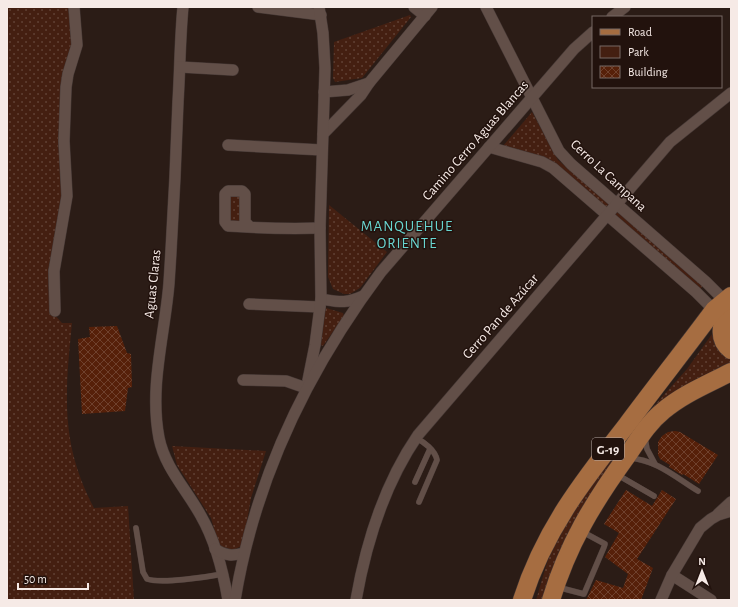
<svg xmlns="http://www.w3.org/2000/svg" width="738" height="607" font-family="'Alegreya Sans',sans-serif">
  <style>
    .green { fill: url(#green-dots) }
    .building { fill: url(#building-cross-hatch) }
    .lines { fill: none; stroke-linecap: round; stroke-linejoin: round }
    .service-casing { stroke: #453835; stroke-width: 6 }
    .minor-casing { stroke: #453835; stroke-width: 12 }
    .primary-casing { stroke: #453835; stroke-width: 19 }
    .service { stroke: #624f48; stroke-width: 5.5 }
    .minor { stroke: #624f48; stroke-width: 11 }
    .primary { stroke: #a66d41; stroke-width: 18 }
    .labels { text-anchor: middle; stroke-width: 3; stroke-linejoin: round; paint-order: stroke }
    .shield { fill: #22120d; stroke: #b6a9a5; stroke-width: 1 }
    .shield-label { font-size: 13px; font-weight: bold; fill: #f6eae6 }
    .street-label { font-size: 14px; fill: #f6eae6; stroke: #22120d }
    .neighbourhood-label { font-size: 15px; letter-spacing: 1px; fill: #69d5d0; stroke: #22120d }
  </style>
  <defs>
    <pattern id="green-dots" width="8" height="8" patternUnits="userSpaceOnUse"><rect width="8" height="8" fill="#441f11"/><path d="M2 2h.1M6 6h.1" fill="none" stroke="#604034" stroke-width="1.8" stroke-linecap="round"/></pattern>
    <pattern id="building-cross-hatch" width="8" height="8" patternUnits="userSpaceOnUse"><rect width="8" height="8" fill="#562009"/><path d="M0 0l8 8M0 8l8-8" fill="none" stroke="#6f412d"/></pattern>
  </defs>
  <rect width="100%" height="100%" fill="#2b1c16"/>
  <g class="green">
    <path d="M7 7H72L75 46 65 79V196L52 312 62 323H72C65 394 60 443 94 508L128 506 134 600H7Z"/>
    <path d="M410 15 411 17 362 78 335 82 333 78 334 42Z"/>
    <path d="M532 112 558 160 704 285 699 290 556 164 503 146Z"/>
    <path d="M240 193 242 222 229 224 228 195Z"/>
    <path d="M329 205 387 252 360 288 350 294H344L333 289 328 277Z"/>
    <path d="M326 308 343 313 344 316 323 346 321 345V343L324 310Z"/>
    <path d="M715 330 731 354V363L692 381 666 397 652 410 544 600H536L549 556 568 520 589 488 637 425 687 369Z"/>
    <path d="M172 446 266 451 251 498 243 545 232 551 220 549 211 518 177 465Z"/>
  </g>
  <g class="building">
    <path d="M117 326 127 353 131 354 132 387 128 388 125 411 82 414 78 339 90 337 89 327Z"/>
    <path d="M675 431 680 432 718 455 699 484 683 474 682 475 669 467 670 465 660 459 658 455V442L662 436 668 432Z"/>
    <path d="M626 490 652 506 662 490 676 499 637 559 653 568 641 600H586L596 580 623 588 628 574 605 557 619 533 604 524Z"/>
  </g>
  <g class="lines">
    <g class="service-casing">
      <g id="service">
        <path d="M416 438C424 442 435 450 437 460L419 502"/>
        <path d="M645 438 647 449 655 464"/>
        <path d="M629 458C657 460 675 477 698 491"/>
        <path d="M616 474 654 496"/>
        <path d="M415 482 430 449"/>
        <path d="M136 528 143 572 147 579C161 584 207 577 223 574"/>
        <path d="M557 587 584 594 604 547 605 544 581 531"/>
      </g>
    </g>
    <g class="minor-casing">
      <g id="minor">
        <path d="M183 7C180 38 180 70 178 102 176 162 173 222 169 283 165 334 149 386 159 438 165 468 187 490 201 516 216 542 223 571 228 600"/>
        <path d="M258 7 321 15"/>
        <path d="M414 7 425 16"/>
        <path d="M486 7 559 151 571 164 706 282 722 298"/>
        <path d="M612 17 625 7"/>
        <path d="M180 67 233 70"/>
        <path d="M324 92 348 90 369 83"/>
        <path d="M323 134 361 95 369 83 432 7"/>
        <path d="M228 145 322 150"/>
        <path d="M489 147 542 162 553 168 696 292 714 310"/>
        <path d="M250 227 245 222V194L242 191H228L225 194V222L228 226C258 228 289 229 320 228"/>
        <path d="M321 299C340 302 345 304 363 296"/>
        <path d="M249 304 320 307"/>
        <path d="M55 311 54 271 67 196 64 141 66 87 68 74 77 45 74 7"/>
        <path d="M243 380 286 381 306 388"/>
        <path d="M308 380 315 345 321 299 320 228 325 68 323 33 319 7"/>
        <path d="M718 514 731 502"/>
        <path d="M215 549C225 556 233 556 244 553"/>
        <path d="M672 575 711 600"/>
        <path d="M235 600C255 478 307 371 381 272L574 49 593 32"/>
        <path d="M356 600C366 543 385 483 418 435L670 142 731 93"/>
        <path d="M661 600 672 575 700 528 711 519 718 515 731 511"/>
      </g>
    </g>
    <g class="primary-casing">
      <g id="primary">
        <path d="M731 303C724 318 714 337 731 350"/>
        <path d="M522 600C544 531 582 482 626 426 655 387 685 349 714 310L731 296"/>
        <path d="M551 600C568 544 593 503 627 456 638 440 648 423 663 411 683 394 708 384 731 372"/>
      </g>
    </g>
    <use href="#service" class="service"/>
    <use href="#minor" class="minor"/>
    <use href="#primary" class="primary"/>
  </g>
  <g class="labels">
    <rect class="shield" x="592" y="438" width="32" height="22" rx="3"/>
    <g class="shield-label">
      <text x="608" y="454">G-19</text>
    </g>
    <g class="street-label">
      <text transform="translate(475 140) rotate(-49)" y="5">Camino Cerro Aguas Blancas</text>
      <text transform="translate(609 175) rotate(43)" y="5">Cerro La Campana</text>
      <text transform="translate(152 284) rotate(-84)" y="5">Aguas Claras</text>
      <text transform="translate(500 316) rotate(-49)" y="5">Cerro Pan de Azúcar</text>
    </g>
    <g class="neighbourhood-label">
      <text x="407" y="231">MANQUEHUE<tspan x="407" dy="17">ORIENTE</tspan></text>
    </g>
  </g>
  <rect width="738" height="607" fill="none" stroke="#f6eae6" stroke-width="16"/>
  <rect x="592" y="16" width="130" height="72" fill="#22120d" stroke="#776864"/>
  <rect x="600" y="29" width="20" height="6" fill="#a66d41" stroke="#776864"/>
  <text x="628" y="36" font-size="12" fill="#f6eae6">Road</text>
  <rect x="600" y="46" width="20" height="12" fill="#441f11" stroke="#776864"/>
  <text x="628" y="56" font-size="12" fill="#f6eae6">Park</text>
  <rect x="600" y="66" width="20" height="12" fill="url(#building-cross-hatch)" stroke="#776864"/>
  <text x="628" y="76" font-size="12" fill="#f6eae6">Building</text>
  <g transform="translate(702 571)" stroke="#22120d" stroke-width="3" paint-order="stroke">
  <path d="M0-3L7 15L0 10L-7 15Z" fill="#f6eae6"/>
  <text y="-6" font-size="11" font-weight="bold" text-anchor="middle" fill="#f6eae6">N</text>
  </g>
  <path d="M18 583v6h70v-6" fill="none" stroke="#f6eae6" stroke-width="2"/>
  <text x="24" y="583" font-size="12" fill="#f6eae6" stroke="#22120d" stroke-width="3" paint-order="stroke">50 m</text>
</svg>
